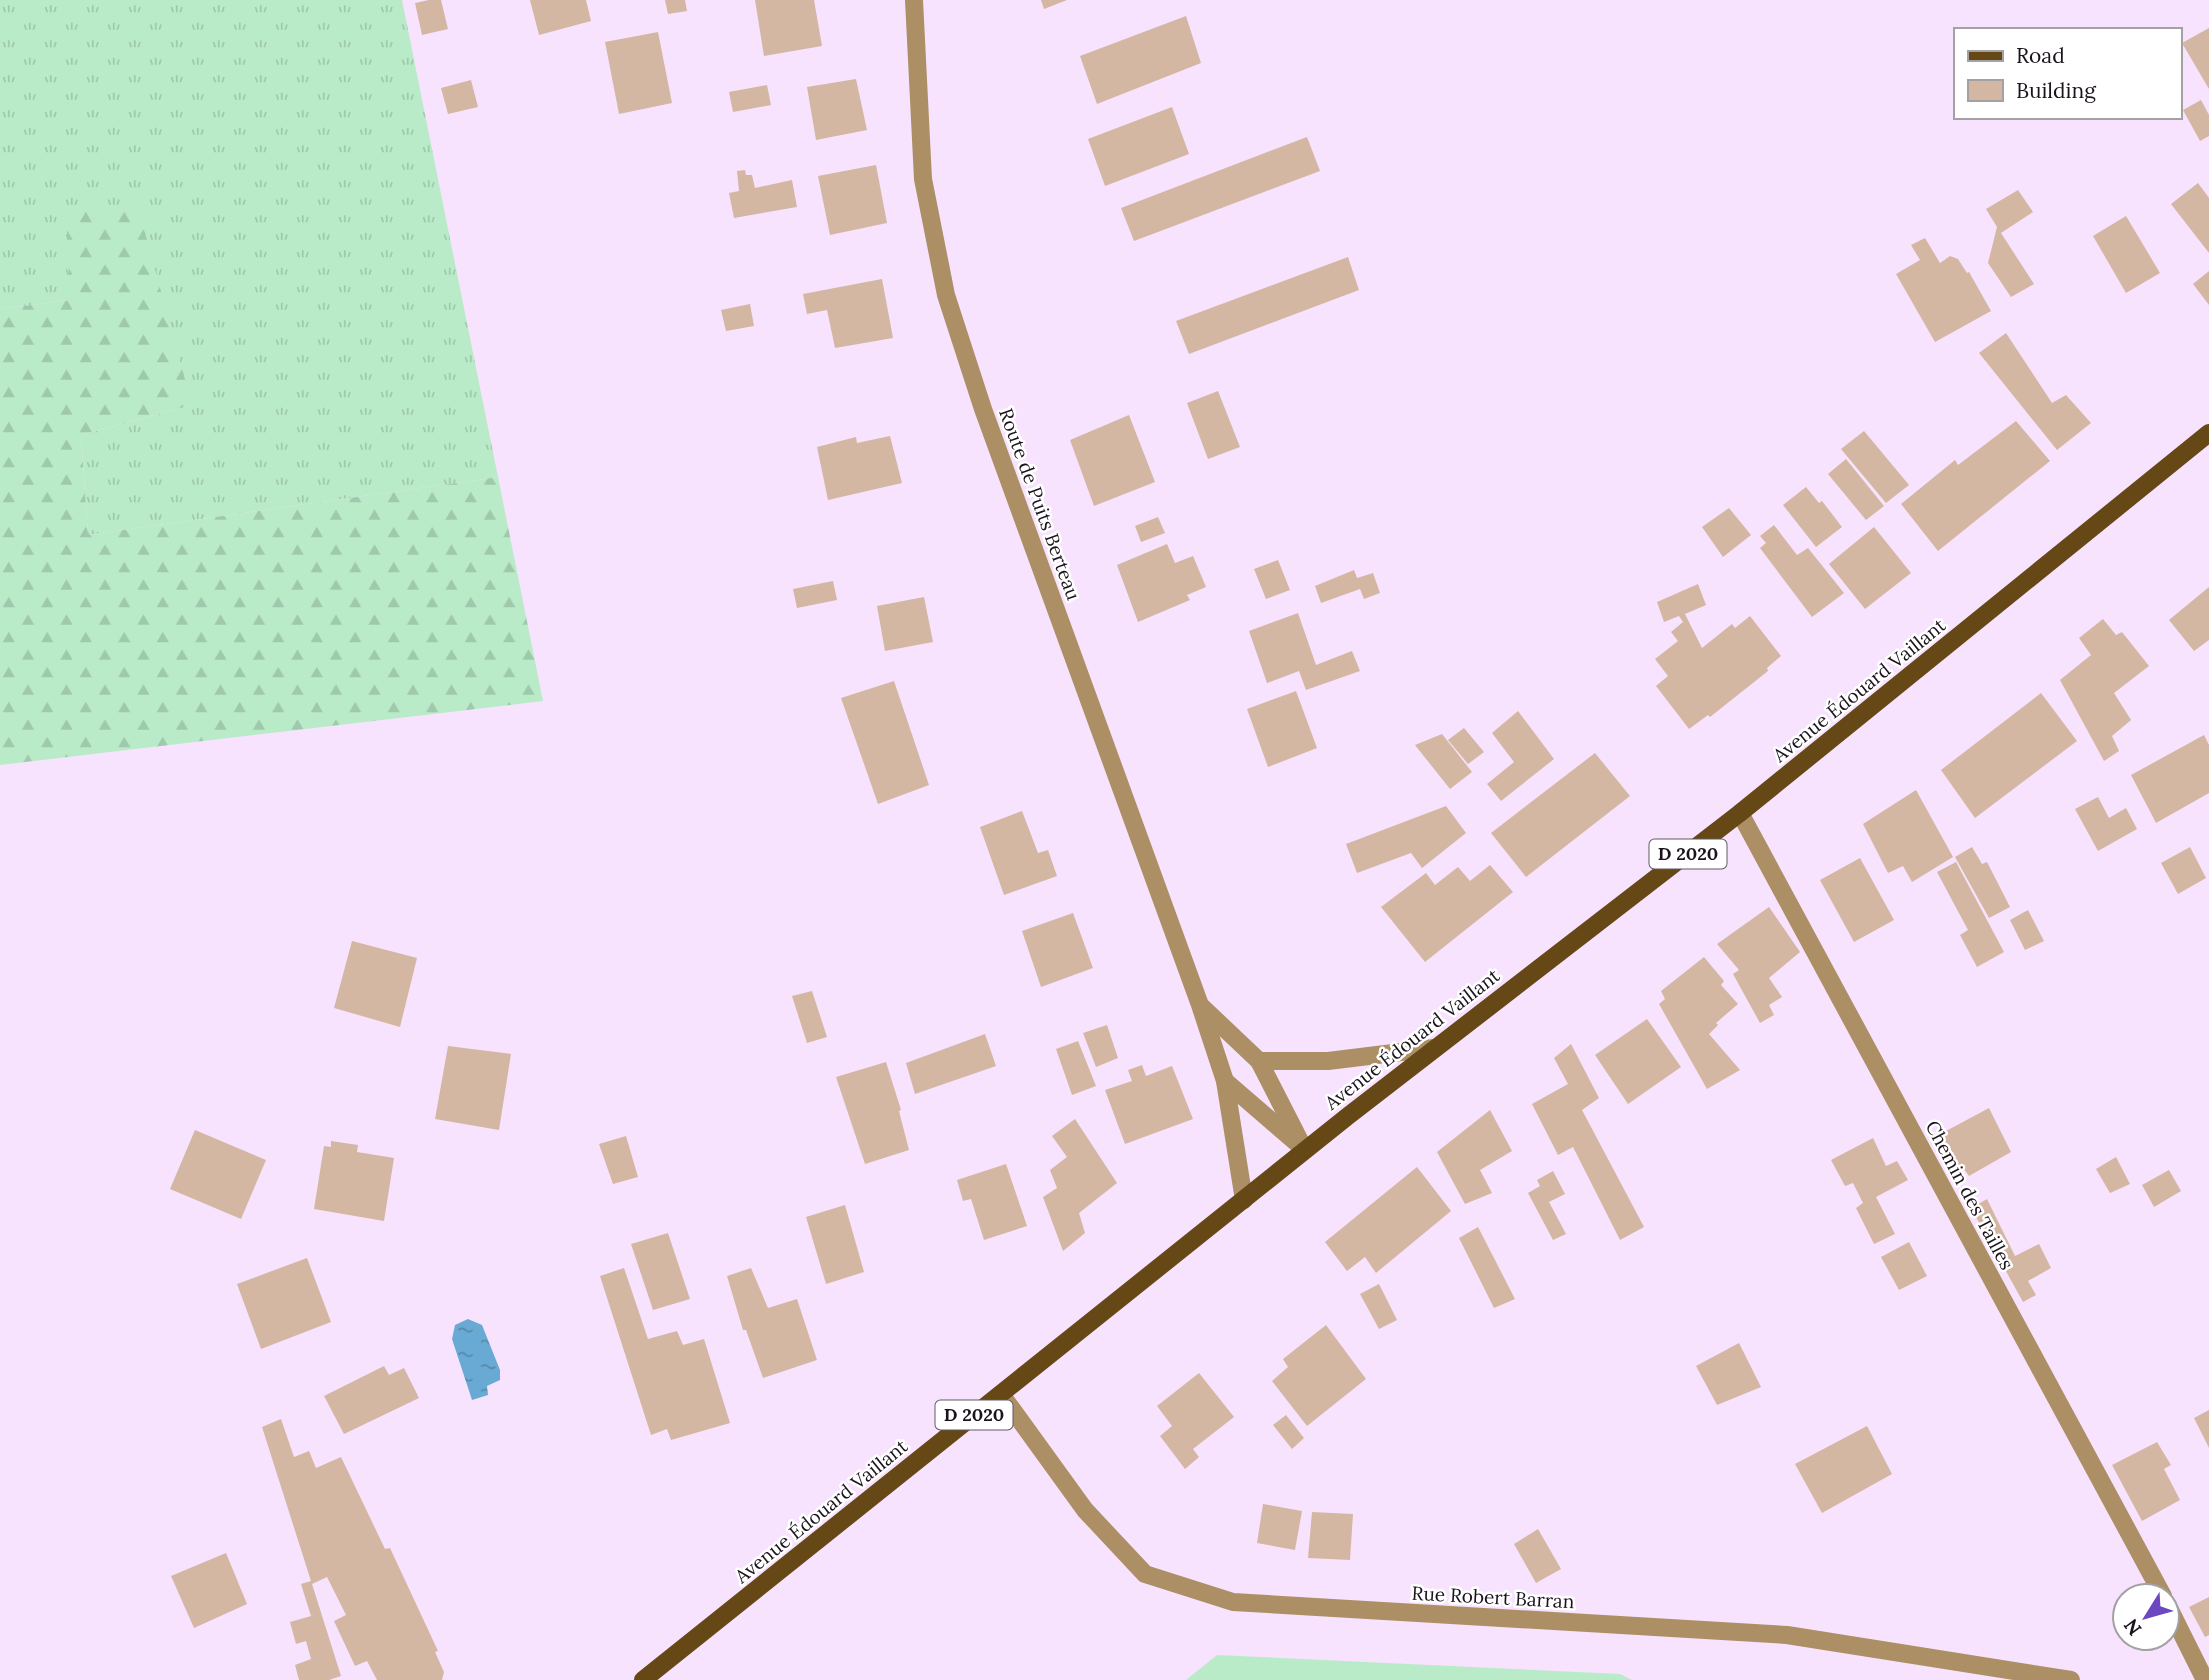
<svg xmlns="http://www.w3.org/2000/svg" width="2209" height="1680" font-family="Lora,serif">
  <style>
    .grass { fill: url(#grass-tufts) }
    .forest { fill: url(#forest-firs) }
    .pitch { fill: #baebc9 }
    .water { fill: url(#water-ripples) }
    .building { fill: #d3b7a3 }
    .lines { fill: none; stroke-linecap: round; stroke-linejoin: round }
    .minor { stroke: #ac8f65; stroke-width: 18 }
    .major { stroke: #654815; stroke-width: 18 }
    .labels { text-anchor: middle; stroke-width: 5; stroke-linejoin: round; paint-order: stroke }
    .shield { fill: #fff; stroke: #5f5a60; stroke-width: 2 }
    .shield-label { font-size: 18px; font-weight: bold; fill: #1a131c }
    .street-label { font-size: 19px; fill: #1a131c; stroke: #fff }
  </style>
  <defs>
    <pattern id="grass-tufts" width="24" height="20" patternUnits="userSpaceOnUse" patternTransform="scale(1.75)"><rect width="24" height="20" fill="#baebc9"/><path d="M3 7l-1-3M5 7V3M7 7l1-3M15 17l-1-3M17 17v-4M19 17l1-3" fill="none" stroke="#9fc9ac"/></pattern>
    <pattern id="forest-firs" width="22" height="20" patternUnits="userSpaceOnUse" patternTransform="scale(1.75)"><rect width="22" height="20" fill="#baebc9"/><path d="M5 1l3.5 6h-7zM16 11l3.5 6h-7z" fill="#9fc9ac"/></pattern>
    <pattern id="water-ripples" width="26" height="14" patternUnits="userSpaceOnUse" patternTransform="scale(1.75)"><rect width="26" height="14" fill="#68aad3"/><path d="M2 4q2-2 4 0t4 0M15 11q2-2 4 0t4 0" fill="none" stroke="#5589aa"/></pattern>
  </defs>
  <rect width="100%" height="100%" fill="#f8e3fe"/>
  <path class="grass" d="M0 0H402L498 477 88 535 81 435 192 405 70 300 0 309Z"/>
  <path class="forest" d="M138 207 192 405 81 435 88 535 498 477 543 701 0 765V309L70 300 66 208Z"/>
  <path class="pitch" d="M1217 1655 1620 1674 1632 1680H1186Z"/>
  <path class="water" d="M468 1319 482 1325 500 1370V1380L487 1386 488 1395 472 1400 452 1339 455 1325Z"/>
  <g class="building">
    <path d="M429 0H441L448 29 422 35 415 3Z"/>
    <path d="M530 0H586L591 21 539 35Z"/>
    <path d="M665 0H685L687 11 668 14Z"/>
    <path d="M755 0H814L822 46 764 56Z"/>
    <path d="M1041 0H1067L1044 9Z"/>
    <path d="M1186 16 1201 63 1097 104 1080 56Z"/>
    <path d="M2209 28V89L2182 43Z"/>
    <path d="M658 32 672 103 619 114 605 42Z"/>
    <path d="M856 79 867 130 816 140 807 87Z"/>
    <path d="M471 80 478 107 448 114 441 88Z"/>
    <path d="M767 85 771 105 733 112 729 92Z"/>
    <path d="M2201 100 2209 115V136L2200 141 2183 110Z"/>
    <path d="M1172 107 1189 154 1105 186 1088 139Z"/>
    <path d="M1307 137 1320 171 1134 241 1121 208Z"/>
    <path d="M876 165 887 223 830 235 818 176Z"/>
    <path d="M745 170 746 175H752L755 188 792 180 797 207 734 218 729 193 739 191 737 171Z"/>
    <path d="M2198 183 2209 198V253L2171 204Z"/>
    <path d="M2018 190 2033 212 2001 233 2034 284 2011 297 1988 263 1997 227 1986 209Z"/>
    <path d="M2126 216 2160 273 2126 293 2093 236Z"/>
    <path d="M1925 238 1940 263 1950 256 1958 259 1967 273 1969 272 1991 311 1935 342 1896 274 1920 260 1911 245Z"/>
    <path d="M1348 257 1359 290 1189 354 1176 321Z"/>
    <path d="M2209 271V305L2193 284Z"/>
    <path d="M882 279 893 338 835 348 827 310 807 314 803 294Z"/>
    <path d="M750 304 754 326 726 331 721 310Z"/>
    <path d="M2006 333 2052 403 2066 395 2091 423 2057 450 1979 353Z"/>
    <path d="M1218 391 1240 447 1208 459 1187 403Z"/>
    <path d="M1129 415 1155 482 1094 506 1070 440Z"/>
    <path d="M2016 421 2050 461 1938 551 1901 504 1955 460 1958 465Z"/>
    <path d="M1864 431 1909 485 1886 503 1841 449Z"/>
    <path d="M890 436 902 483 828 500 817 447 856 437 857 443Z"/>
    <path d="M1846 459 1884 506 1866 520 1828 474Z"/>
    <path d="M1806 487 1819 503 1822 501 1842 527 1816 547 1783 505Z"/>
    <path d="M1729 508 1751 535 1723 557 1702 527Z"/>
    <path d="M1158 517 1165 533 1141 542 1135 526Z"/>
    <path d="M1774 525 1797 555 1808 548 1844 593 1812 617 1760 548 1766 543 1760 536Z"/>
    <path d="M1874 527 1911 573 1865 609 1829 564Z"/>
    <path d="M1167 544 1175 563 1193 556 1206 587 1187 595 1190 600 1138 622 1117 565Z"/>
    <path d="M1278 560 1290 590 1266 599 1254 569Z"/>
    <path d="M1354 570 1357 578 1373 573 1380 593 1364 599 1360 589 1321 603 1315 586Z"/>
    <path d="M833 581 837 600 797 608 793 589Z"/>
    <path d="M1698 584 1706 605 1685 614 1702 648 1732 624 1735 628 1750 616 1781 656 1767 668 1768 671 1710 717 1708 715 1689 729 1656 686 1668 676 1655 659 1678 641 1671 632 1683 622 1679 616 1664 622 1657 602Z"/>
    <path d="M2209 587V640L2194 651 2169 620Z"/>
    <path d="M924 597 933 642 885 651 877 606Z"/>
    <path d="M1298 613 1316 665 1352 651 1360 671 1306 690 1299 671 1267 683 1249 631Z"/>
    <path d="M2103 619 2116 635 2122 632 2149 666 2114 693 2131 720 2112 736 2119 751 2104 761 2060 680 2091 655 2079 638Z"/>
    <path d="M894 681 929 785 878 804 841 698Z"/>
    <path d="M1296 691 1317 748 1268 767 1247 709Z"/>
    <path d="M2041 693 2077 741 1975 818 1941 770Z"/>
    <path d="M1518 711 1554 759 1501 801 1487 784 1514 762 1492 733Z"/>
    <path d="M1464 728 1484 752 1468 764 1448 740Z"/>
    <path d="M1442 734 1472 772 1450 789 1415 745Z"/>
    <path d="M2204 735 2209 745V793L2156 823 2131 775Z"/>
    <path d="M1595 753 1630 796 1526 877 1491 833Z"/>
    <path d="M1916 790 1953 857 1912 882 1903 866 1888 873 1863 824Z"/>
    <path d="M2098 797 2109 818 2126 808 2137 829 2098 851 2075 809Z"/>
    <path d="M1446 806 1466 833 1422 868 1411 853 1357 873 1346 844Z"/>
    <path d="M1022 811 1038 853 1048 850 1057 876 1004 895 980 827Z"/>
    <path d="M1972 847 1982 864 1987 862 2010 907 1989 918 1955 857Z"/>
    <path d="M2190 847 2206 878 2178 894 2161 863Z"/>
    <path d="M1860 858 1894 920 1854 942 1820 880Z"/>
    <path d="M1956 862 2004 952 1977 967 1960 935 1968 930 1937 872Z"/>
    <path d="M1490 865 1513 892 1425 962 1381 907 1426 873 1435 885 1458 867 1470 881Z"/>
    <path d="M1769 907 1800 952 1769 978 1782 997 1769 1005 1774 1015 1760 1023 1733 974 1739 970 1717 944Z"/>
    <path d="M2028 910 2044 941 2025 950 2010 920Z"/>
    <path d="M1073 913 1093 968 1041 987 1022 931Z"/>
    <path d="M352 941 417 958 400 1027 334 1008Z"/>
    <path d="M1704 957 1724 981 1721 985 1738 1004 1716 1023 1718 1025 1709 1034 1740 1070 1707 1089 1659 1004 1665 999 1661 991Z"/>
    <path d="M812 991 827 1037 807 1043 792 996Z"/>
    <path d="M1647 1019 1681 1067 1628 1104 1595 1055Z"/>
    <path d="M1107 1025 1118 1058 1096 1067 1083 1033Z"/>
    <path d="M985 1034 996 1066 915 1094 906 1063Z"/>
    <path d="M1078 1041 1096 1086 1072 1095 1056 1049Z"/>
    <path d="M1571 1044 1599 1098 1582 1110 1644 1227 1620 1240 1573 1147 1558 1155 1532 1104 1568 1084 1554 1058Z"/>
    <path d="M448 1046 511 1054 499 1130 435 1119Z"/>
    <path d="M886 1062 901 1110 899 1111 909 1150 865 1164 836 1077Z"/>
    <path d="M1142 1065 1146 1076 1172 1066 1193 1119 1125 1144 1105 1090 1132 1081 1128 1070Z"/>
    <path d="M1989 1108 2011 1152 1969 1176 1964 1169 1953 1175 1933 1138Z"/>
    <path d="M1490 1110 1512 1151 1480 1170 1492 1193 1465 1204 1437 1152Z"/>
    <path d="M1075 1119 1117 1183 1079 1213 1085 1233 1063 1251 1043 1197 1057 1188 1050 1170 1067 1157 1052 1136Z"/>
    <path d="M195 1130 266 1160 241 1219 170 1189Z"/>
    <path d="M626 1136 638 1177 613 1184 599 1144Z"/>
    <path d="M1873 1138 1886 1166 1897 1161 1908 1180 1876 1197 1895 1234 1874 1244 1856 1208 1863 1203 1853 1183 1845 1186 1831 1160Z"/>
    <path d="M331 1141 358 1145 357 1152 394 1158 384 1221 314 1209 324 1146 331 1147Z"/>
    <path d="M2116 1157 2130 1184 2110 1193 2096 1169Z"/>
    <path d="M1006 1164 1027 1226 984 1240 971 1199 963 1201 957 1180Z"/>
    <path d="M1417 1167 1451 1211 1376 1273 1365 1257 1347 1271 1325 1242Z"/>
    <path d="M2169 1170 2181 1191 2154 1207 2142 1185Z"/>
    <path d="M1553 1171 1565 1194 1549 1202 1566 1234 1553 1240 1528 1193 1540 1186 1537 1180Z"/>
    <path d="M1987 1199 2015 1256 2039 1244 2051 1268 2028 1281 2036 1295 2023 1302 1971 1208Z"/>
    <path d="M845 1205 864 1272 826 1284 806 1217Z"/>
    <path d="M1478 1227 1515 1299 1494 1308 1459 1238Z"/>
    <path d="M668 1233 690 1299 653 1310 631 1244Z"/>
    <path d="M1909 1242 1927 1276 1899 1290 1881 1257Z"/>
    <path d="M307 1258 331 1322 261 1349 237 1284Z"/>
    <path d="M624 1268 648 1339 677 1331 683 1345 704 1339 730 1423 671 1440 667 1429 651 1435 600 1276Z"/>
    <path d="M751 1268 768 1308 797 1299 817 1360 763 1378 746 1330H743L727 1276Z"/>
    <path d="M1379 1284 1397 1320 1379 1329 1360 1294Z"/>
    <path d="M1326 1325 1366 1379 1307 1426 1272 1381 1288 1367 1283 1359Z"/>
    <path d="M1739 1343 1761 1387 1717 1405 1696 1366Z"/>
    <path d="M384 1366 389 1375 404 1368 419 1398 344 1434 324 1396Z"/>
    <path d="M1199 1373 1234 1417 1193 1449 1199 1457 1185 1469 1160 1436 1172 1426 1157 1406Z"/>
    <path d="M2209 1410V1448L2194 1418Z"/>
    <path d="M1286 1415 1304 1438 1292 1449 1273 1425Z"/>
    <path d="M281 1419 294 1457 309 1451 316 1468 341 1457 385 1549 390 1548 438 1651 435 1652 444 1672 442 1680H377L367 1661 355 1666 334 1621 346 1615 327 1577 312 1584 341 1676 329 1680H299L295 1665 311 1659 306 1641 296 1644 290 1622 311 1616 301 1584 311 1581 262 1427Z"/>
    <path d="M1867 1426 1892 1474 1822 1513 1795 1464Z"/>
    <path d="M2157 1442 2171 1465 2164 1469 2180 1500 2142 1521 2112 1465Z"/>
    <path d="M1263 1504 1302 1511 1295 1550 1257 1543Z"/>
    <path d="M1312 1512 1353 1514 1350 1560 1308 1558Z"/>
    <path d="M1538 1529 1561 1569 1536 1583 1514 1544Z"/>
    <path d="M226 1553 247 1604 194 1628 171 1576Z"/>
    <path d="M2209 1597V1635L2205 1637 2189 1607Z"/>
  </g>
  <g class="lines">
    <g class="minor">
      <path d="M914 0 923 179 946 295 983 409 1200 1005 1225 1081 1244 1200"/>
      <path d="M1740 813 2163 1596"/>
      <path d="M1202 1007 1259 1061H1328L1434 1048"/>
      <path d="M1259 1061 1300 1141"/>
      <path d="M1225 1081 1305 1150"/>
      <path d="M1001 1394 1085 1510 1145 1574 1233 1602 1787 1635 2071 1680"/>
      <path d="M2167 1604 2205 1680"/>
    </g>
    <path class="major" d="M643 1680 1348 1116 1740 813 2209 433"/>
  </g>
  <g class="labels">
    <g class="shield">
      <rect x="1649.5" y="839.5" width="77" height="29" rx="5"/>
      <rect x="935.5" y="1400.5" width="77" height="29" rx="5"/>
    </g>
    <g class="shield-label">
      <text x="1688" y="860">D 2020</text>
      <text x="974" y="1421">D 2020</text>
    </g>
    <g class="street-label">
      <text transform="translate(1040 504) rotate(70)" y="7">Route de Puits Berteau</text>
      <text transform="translate(1859 690) rotate(-39)" y="7">Avenue Édouard Vaillant</text>
      <text transform="translate(1412 1039) rotate(-38)" y="7">Avenue Édouard Vaillant</text>
      <text transform="translate(1970 1195) rotate(62)" y="7">Chemin des Tailles</text>
      <text transform="translate(821 1511) rotate(-39)" y="7">Avenue Édouard Vaillant</text>
      <text transform="translate(1493 1597) rotate(3)" y="7">Rue Robert Barran</text>
    </g>
  </g>
  <rect x="1954" y="28" width="228" height="91" fill="#ffffff" stroke="#a3a1a4" stroke-width="2"/>
  <rect x="1968" y="51" width="35" height="10" fill="#654815" stroke="#a3a1a4" stroke-width="2"/>
  <text x="2016" y="63" font-size="21" fill="#1a131c">Road</text>
  <rect x="1968" y="80" width="35" height="21" fill="#d3b7a3" stroke="#a3a1a4" stroke-width="2"/>
  <text x="2016" y="98" font-size="21" fill="#1a131c">Building</text>
  <g transform="translate(2146 1617) rotate(233)"><circle r="33" fill="#ffffff" stroke="#a3a1a4" stroke-width="2"/>
  <path d="M0-5L12 26L0 18L-12 26Z" fill="#6b48c0"/>
  <text y="-10" font-size="19" font-weight="bold" text-anchor="middle" fill="#1a131c">N</text>
  </g>
</svg>
